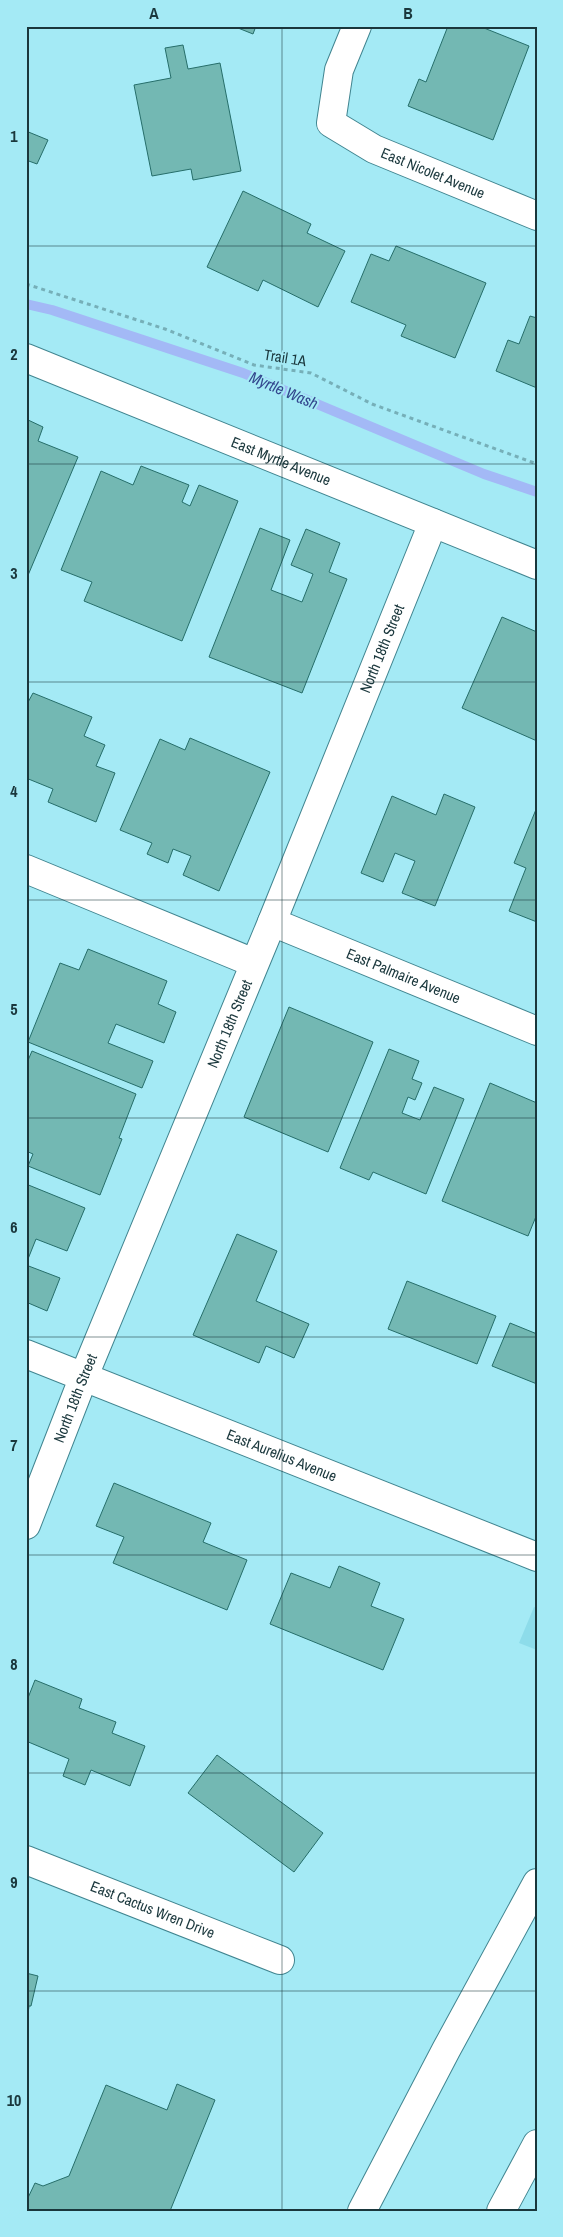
<svg xmlns="http://www.w3.org/2000/svg" width="563" height="2237" font-family="'Archivo Narrow',sans-serif">
  <style>
    .built { fill: #8ddcea }
    .lines { fill: none; stroke-linecap: round; stroke-linejoin: round }
    .stream { stroke: #a3b9f6; stroke-width: 10 }
    .building { fill: #73b8b3; stroke: #266e6a }
    .minor-casing { stroke: #418590; stroke-width: 30 }
    .motorway-casing { stroke: #418590; stroke-width: 30 }
    .path { stroke: #76afb8; stroke-width: 3; stroke-dasharray: 4 4; stroke-linecap: butt }
    .minor { stroke: #fff; stroke-width: 28 }
    .motorway { stroke: #fff; stroke-width: 28 }
    .grid { fill: none; stroke: #1a373c; stroke-width: 1; stroke-opacity: 0.55 }
    .labels { text-anchor: middle; stroke-width: 4; stroke-linejoin: round; paint-order: stroke }
    .street-label { font-size: 15px; fill: #1a373c; stroke: #a4eaf5 }
    .water-label { font-size: 16px; font-style: italic; fill: #33478e; stroke: #a4eaf5 }
    .neatline { fill: none; stroke: #1a373c; stroke-width: 2 }
    .grid-label { font-size: 16px; text-anchor: middle; font-weight: bold; fill: #1a373c }
  </style>
  <rect width="100%" height="100%" fill="#a4eaf5"/>
  <path class="built" d="M534 1607 537 1608V1650L519 1643Z"/>
  <g class="lines">
    <path class="stream" d="M26 304 52 310 243 373 484 474 537 492"/>
  </g>
  <g class="building">
    <path d="M233 26H256L253 34Z"/>
    <path d="M448 26H479L529 46 493 140 408 106 419 79 426 82Z"/>
    <path d="M183 45 188 69 220 63 241 171 193 180 191 169 152 176 134 85 171 78 165 48Z"/>
    <path d="M26 131 48 140 37 164 26 160Z"/>
    <path d="M243 191 311 224 307 233 345 251 318 307 263 280 258 291 207 267Z"/>
    <path d="M396 246 486 283 455 358 401 336 406 325 351 302 371 254 389 261Z"/>
    <path d="M530 316 537 318V388L496 371 508 340 519 344Z"/>
    <path d="M26 419 43 427 38 441 78 457 26 580Z"/>
    <path d="M141 466 189 485 182 502 190 506 199 485 238 501 182 641 84 601 92 582 61 570 101 471 133 485Z"/>
    <path d="M260 528 290 540 271 590 302 602 313 574 291 565 306 529 340 543 329 572 347 579 302 693 209 657Z"/>
    <path d="M502 617 537 632V741L462 708Z"/>
    <path d="M33 693 92 717 84 736 105 745 96 766 115 773 96 822 48 802 53 789 26 778V706Z"/>
    <path d="M190 738 270 772 219 891 183 875 191 856 173 849 168 863 147 854 152 843 120 830 160 739 185 750Z"/>
    <path d="M444 794 475 807 435 906 402 893 415 861 395 853 383 882 361 873 392 796 436 815Z"/>
    <path d="M537 807V922L509 911 526 868 514 863Z"/>
    <path d="M88 949 167 981 158 1004 176 1012 164 1043 116 1024 108 1043 153 1061 142 1088 28 1042 60 963 79 970Z"/>
    <path d="M289 1007 373 1042 328 1152 244 1117Z"/>
    <path d="M389 1049 419 1061 412 1079 422 1083 415 1100 408 1097 402 1113 420 1120 434 1087 464 1099 426 1194 373 1172 369 1180 340 1168Z"/>
    <path d="M32 1051 136 1094 119 1138 122 1139 100 1195 28 1166 33 1154 26 1151V1065Z"/>
    <path d="M490 1083 537 1103V1214L528 1236 442 1201Z"/>
    <path d="M26 1184 85 1208 67 1251 36 1239 26 1264Z"/>
    <path d="M237 1234 277 1251 256 1301 309 1324 294 1358 266 1346 259 1363 193 1335Z"/>
    <path d="M26 1265 60 1278 47 1311 26 1302Z"/>
    <path d="M407 1281 496 1316 477 1364 388 1329Z"/>
    <path d="M510 1323 537 1334V1384L492 1366Z"/>
    <path d="M114 1483 211 1523 203 1542 247 1560 227 1610 113 1563 124 1537 96 1526Z"/>
    <path d="M339 1566 380 1583 371 1606 404 1619 383 1670 270 1624 291 1573 330 1588Z"/>
    <path d="M35 1680 82 1699 79 1708 116 1722 112 1733 145 1746 130 1786 91 1770 85 1785 63 1776 69 1759 26 1741V1703Z"/>
    <path d="M217 1755 323 1833 294 1872 188 1793Z"/>
    <path d="M26 1973 38 1976 31 2006H29L26 2028Z"/>
    <path d="M177 2084 215 2100 170 2211H26V2202L35 2183 43 2186 69 2176 106 2085 167 2110Z"/>
  </g>
  <g class="lines">
    <g class="minor-casing">
      <g id="minor">
        <path id="s1" d="M357 26 339 70 331 123 374 149 537 216"/>
        <path id="s2" d="M26 358 537 565"/>
        <path d="M26 869 254 963"/>
        <path id="s3" d="M272 922 537 1031"/>
        <path id="s4" d="M26 1354 537 1557"/>
        <path id="s5" d="M26 1525 84 1376 272 922 433 523"/>
        <path id="s6" d="M26 1860 280 1960"/>
      </g>
    </g>
    <g class="motorway-casing">
      <g id="motorway">
        <path d="M362 2211 446 2050 537 1883"/>
        <path d="M501 2211 537 2144"/>
      </g>
    </g>
    <path class="path" d="M26 284 165 329 254 365 311 373 372 404 537 464"/>
    <use href="#minor" class="minor"/>
    <use href="#motorway" class="motorway"/>
  </g>
  <path class="grid" d="M282 26V2211M26 246H537M26 464H537M26 682H537M26 900H537M26 1118H537M26 1337H537M26 1555H537M26 1773H537M26 1991H537"/>
  <g class="labels">
    <g class="street-label">
      <text dy="5" stroke="none"><textPath href="#s1" startOffset="215">East Nicolet Avenue</textPath></text>
      <text transform="translate(285 358) rotate(9)" y="5">Trail 1A</text>
      <text dy="5" stroke="none"><textPath href="#s2" startOffset="275">East Myrtle Avenue</textPath></text>
      <text dy="5" stroke="none"><textPath href="#s5" startOffset="946">North 18th Street</textPath></text>
      <text dy="5" stroke="none"><textPath href="#s3" startOffset="142">East Palmaire Avenue</textPath></text>
      <text dy="5" stroke="none"><textPath href="#s5" startOffset="541">North 18th Street</textPath></text>
      <text dy="5" stroke="none"><textPath href="#s5" startOffset="136">North 18th Street</textPath></text>
      <text dy="5" stroke="none"><textPath href="#s4" startOffset="275">East Aurelius Avenue</textPath></text>
      <text dy="5" stroke="none"><textPath href="#s6" startOffset="136">East Cactus Wren Drive</textPath></text>
    </g>
    <g class="water-label">
      <text transform="translate(284 390) rotate(23)" y="6">Myrtle Wash</text>
    </g>
  </g>
  <rect width="563" height="2237" fill="none" stroke="#a4eaf5" stroke-width="55"/>
  <rect x="28" y="28" width="508" height="2182" class="neatline"/>
  <g class="grid-label">
    <text x="154" y="19">A</text>
    <text x="408" y="19">B</text>
    <text x="14" y="142">1</text>
    <text x="14" y="360">2</text>
    <text x="14" y="579">3</text>
    <text x="14" y="797">4</text>
    <text x="14" y="1015">5</text>
    <text x="14" y="1233">6</text>
    <text x="14" y="1451">7</text>
    <text x="14" y="1670">8</text>
    <text x="14" y="1888">9</text>
    <text x="14" y="2106">10</text>
  </g>
</svg>
